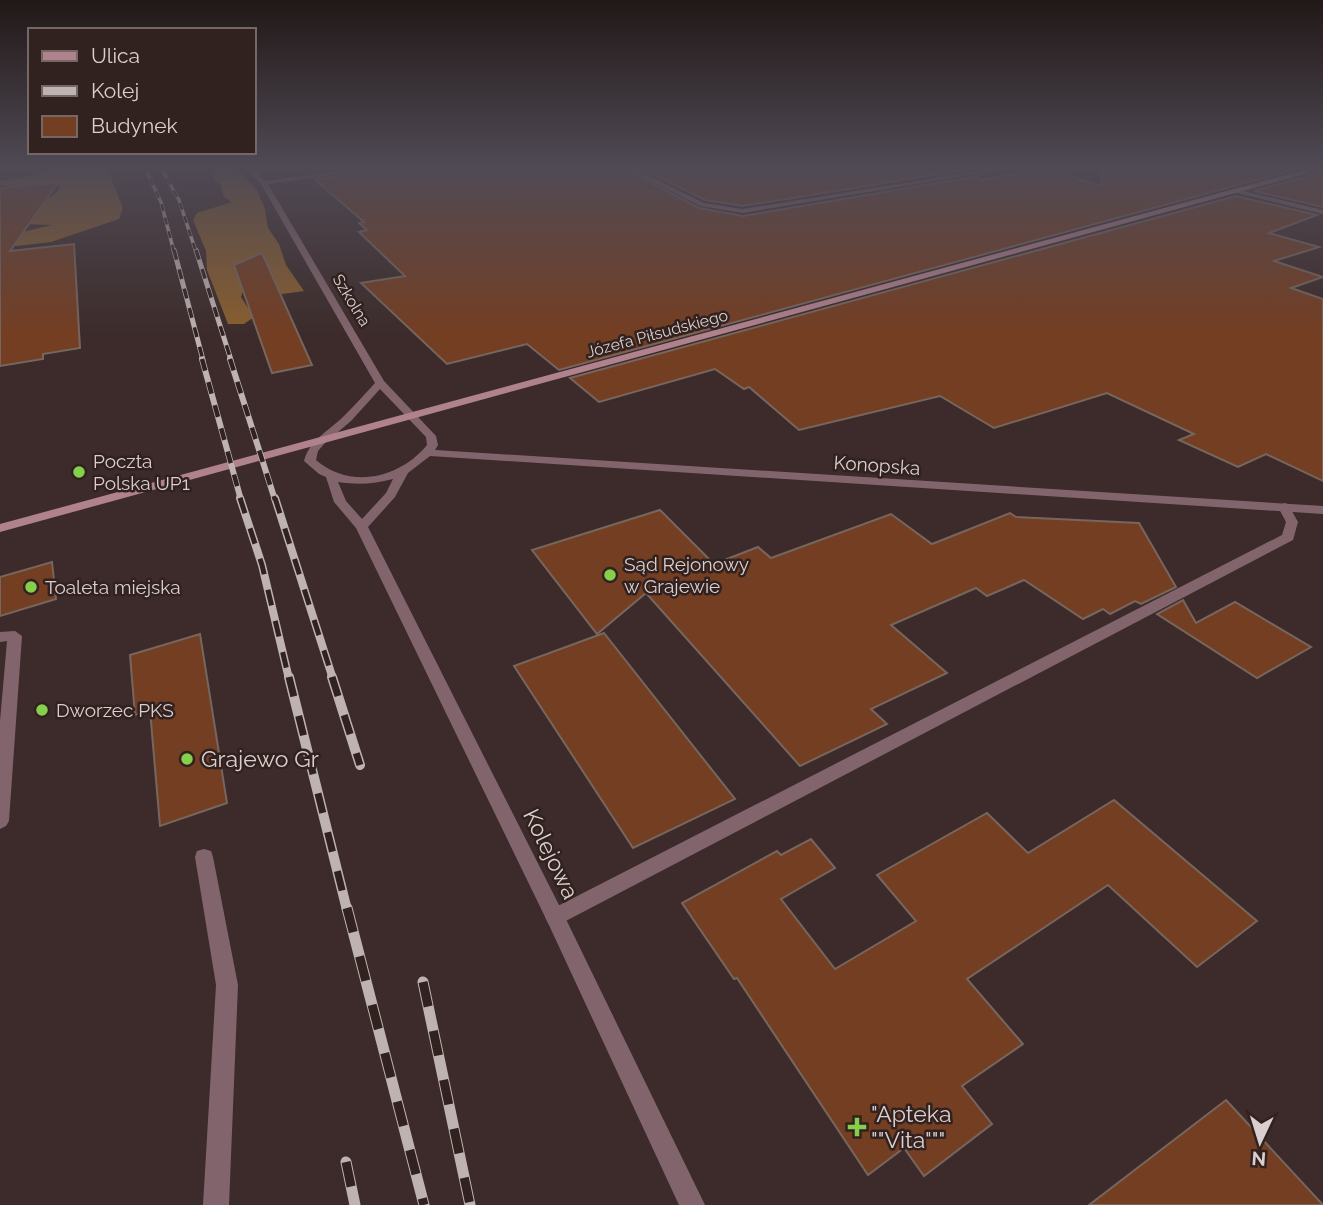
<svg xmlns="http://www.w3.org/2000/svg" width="1323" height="1205" font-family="Raleway,sans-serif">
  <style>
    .forest { fill: #895e2d }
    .building { fill: #743e22; stroke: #76665e; stroke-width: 2 }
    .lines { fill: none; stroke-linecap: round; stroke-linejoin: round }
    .lane { fill: #82656c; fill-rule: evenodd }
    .street { fill: #82656c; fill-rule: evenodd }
    .secondary { fill: #b0828e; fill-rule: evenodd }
    .rail-far5-casing { stroke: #bfb3b2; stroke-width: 3.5 }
    .rail-far4-casing { stroke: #bfb3b2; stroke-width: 5 }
    .rail-far3-casing { stroke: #bfb3b2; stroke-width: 6 }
    .rail-far2-casing { stroke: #bfb3b2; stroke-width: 8 }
    .rail-far1-casing { stroke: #bfb3b2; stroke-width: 10 }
    .rail-casing { stroke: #bfb3b2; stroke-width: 11 }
    .rail-far5 { stroke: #312220; stroke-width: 2.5; stroke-dasharray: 7; stroke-linecap: butt }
    .rail-far4 { stroke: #312220; stroke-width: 3.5; stroke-dasharray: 10; stroke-linecap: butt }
    .rail-far3 { stroke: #312220; stroke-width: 4.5; stroke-dasharray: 12; stroke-linecap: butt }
    .rail-far2 { stroke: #312220; stroke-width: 5; stroke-dasharray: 16; stroke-linecap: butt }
    .rail-far1 { stroke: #312220; stroke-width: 7; stroke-dasharray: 20; stroke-linecap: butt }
    .rail { stroke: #312220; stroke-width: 9; stroke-dasharray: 25; stroke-linecap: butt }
    .poi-dot { fill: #85cf4d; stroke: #312220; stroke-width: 2.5 }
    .labels { text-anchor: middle; stroke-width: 5; stroke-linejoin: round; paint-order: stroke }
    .far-street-label { font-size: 16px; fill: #dacfce; stroke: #312220 }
    .poi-label { font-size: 19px; fill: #dacfce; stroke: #312220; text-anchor: start }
    .street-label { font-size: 19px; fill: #dacfce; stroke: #312220 }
    .near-poi-label { font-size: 23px; fill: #dacfce; stroke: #312220; text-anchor: start }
    .near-street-label { font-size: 23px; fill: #dacfce; stroke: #312220 }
  </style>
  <rect width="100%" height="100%" fill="#3c2b2a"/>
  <g class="forest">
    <path d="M52 166 107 168 123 208 119 219 51 242 0 248 14 234 52 225 23 224 28 204C41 201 56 200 60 185L4 186 0 185V181L35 175Z"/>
    <path d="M207 166H234L257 190 265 209 268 228 279 244 286 265 304 291 282 294C270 286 256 288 243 291L241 297 254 317 244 324H228L207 270 206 251 193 220 197 213 232 202 224 197 221 185 213 180 215 171Z"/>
  </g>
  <g class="building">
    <path d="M397 166H619L699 208 743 216 979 176V180L1046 169 1101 186 1103 166H1308L559 370 527 344 447 364 361 283 405 276 359 232 367 230 359 223 364 222 315 180Z"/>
    <path d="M636 166H978V168L743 206 705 200Z"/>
    <path d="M1323 172V207L1254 191Z"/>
    <path d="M58 183 10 251 74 244 80 348 43 354V359L0 366V188Z"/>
    <path d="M1236 196 1317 215 1269 233 1319 247 1274 261 1323 277 1291 288 1323 299V481L1266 454 1238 467 1179 440 1194 434 1107 393 994 428 940 396 799 430 749 387 744 389 715 369 599 402 570 378Z"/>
    <path d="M262 253 312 365 272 373 234 265Z"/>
    <path d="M660 510 714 564 758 547 771 558 891 514 932 544 1010 513 1016 517 1139 523 1176 587 1141 604 1135 601 1110 614 1103 609 1083 619 1024 580 987 596 976 588 891 625 947 673 871 709 887 724 800 766 646 593 597 634 532 550Z"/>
    <path d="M52 562 56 599 0 616V577Z"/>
    <path d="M1183 600 1196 623 1235 602 1311 647 1257 678 1157 614Z"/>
    <path d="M604 633 735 799 633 848 514 666Z"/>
    <path d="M200 634 227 803 160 826 150 710 135 715 130 655Z"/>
    <path d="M1114 800 1257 921 1197 967 1108 885 967 979 1023 1044 962 1086 992 1124 924 1176 904 1148 868 1175 737 978 734 979 682 903 777 851 781 855 811 839 835 868 781 899 835 969 916 921 877 875 987 813 1028 853Z"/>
    <path d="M1226 1100 1323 1205H1089Z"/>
  </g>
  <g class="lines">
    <g class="lane">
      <path d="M1284 503 1288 504 1298 522 1293 540 562 923 555 926 548 923 545 917 548 911 1282 535 1286 522 1278 507Z"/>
      <path d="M15 631 22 636 9 821 6 826 0 829V721L7 641 0 642V632Z"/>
      <path d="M204 849 211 851 213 857 238 985 229 1205H203L216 985 195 857 197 851Z"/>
    </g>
    <g class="street">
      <path d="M245 166H251L265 181 377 166H395L268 184 384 381 436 436 438 445 435 450 1323 506V514L430 456 408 473 395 497 368 527 562 911 705 1205H679L548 923 356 528 334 502 326 477 319 474 304 461C310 439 329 431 344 416 355 405 365 394 375 383L261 184ZM380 389 426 437 427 445C400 478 351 490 316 460L318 451 325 443 351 421ZM393 479 386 493 362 519 346 501 338 482C358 485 374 484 393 479Z"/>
      <path d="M621 166H629L704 203 743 209 1009 166H1024L743 213 700 206Z"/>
      <path d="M1235 189 1323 210V214L1233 192Z"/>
    </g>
    <path class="secondary" d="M1319 166H1323V169L0 532V524Z"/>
    <g class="rail-far5-casing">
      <g id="rail-far5">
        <path d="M144 166 161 202 174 252"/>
        <path d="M160 166 179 200 196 252"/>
      </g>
    </g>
    <g class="rail-far4-casing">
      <g id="rail-far4">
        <path d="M174 250 203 360"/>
        <path d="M196 250 231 360"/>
      </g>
    </g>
    <g class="rail-far3-casing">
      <g id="rail-far3">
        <path d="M202 359 241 500"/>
        <path d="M230 359 275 500"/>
      </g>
    </g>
    <g class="rail-far2-casing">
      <g id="rail-far2">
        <path d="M240 498 262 565 289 679"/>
        <path d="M275 498 333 679"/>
      </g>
    </g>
    <g class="rail-far1-casing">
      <g id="rail-far1">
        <path d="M289 677 347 910"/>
        <path d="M332 677 360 765"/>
      </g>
    </g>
    <g class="rail-casing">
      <g id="rail">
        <path d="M347 908 424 1205"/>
        <path d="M423 982 470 1205"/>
        <path d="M346 1162 355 1205"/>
      </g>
    </g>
    <use href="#rail-far5" class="rail-far5"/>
    <use href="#rail-far4" class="rail-far4"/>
    <use href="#rail-far3" class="rail-far3"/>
    <use href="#rail-far2" class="rail-far2"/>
    <use href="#rail-far1" class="rail-far1"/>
    <use href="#rail" class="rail"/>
  </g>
  <linearGradient id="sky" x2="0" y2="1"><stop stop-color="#211817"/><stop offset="0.5" stop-color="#504a55"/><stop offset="1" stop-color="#504a55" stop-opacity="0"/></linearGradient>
  <rect width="1323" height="335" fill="url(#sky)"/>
  <g class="poi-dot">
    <circle cx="79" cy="472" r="7"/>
    <circle cx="610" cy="575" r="7"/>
    <circle cx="31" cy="587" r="7"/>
    <circle cx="42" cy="710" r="7"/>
    <circle cx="187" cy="759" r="7"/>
    <path d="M853.5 1116.5h7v7h7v7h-7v7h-7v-7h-7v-7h7z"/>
  </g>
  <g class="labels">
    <g class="far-street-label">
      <text transform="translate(352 300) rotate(59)" y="6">Szkolna</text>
      <text transform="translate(657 333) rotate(-15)" y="6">Józefa Piłsudskiego</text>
    </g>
    <g class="poi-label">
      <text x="93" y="468">Poczta<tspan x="93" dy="22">Polska UP1</tspan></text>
      <text x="624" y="571">Sąd Rejonowy<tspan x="624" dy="22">w Grajewie</tspan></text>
      <text x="45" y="594">Toaleta miejska</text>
      <text x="56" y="717">Dworzec PKS</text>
    </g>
    <g class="street-label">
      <text transform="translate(877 465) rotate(4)" y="7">Konopska</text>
    </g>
    <g class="near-poi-label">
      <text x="201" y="767">Grajewo Gr</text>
      <text x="871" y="1122">"Apteka<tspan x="871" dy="26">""Vita"""</tspan></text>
    </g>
    <g class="near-street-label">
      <text transform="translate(551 854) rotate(64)" y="8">Kolejowa</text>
    </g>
  </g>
  <rect x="28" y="28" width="228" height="126" fill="#312220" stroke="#756766" stroke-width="2"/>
  <rect x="42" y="51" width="35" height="10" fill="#b0828e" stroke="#756766" stroke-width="2"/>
  <text x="91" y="63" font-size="21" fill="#dacfce">Ulica</text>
  <rect x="42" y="86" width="35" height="10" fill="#bfb3b2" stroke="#756766" stroke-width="2"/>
  <text x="91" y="98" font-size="21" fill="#dacfce">Kolej</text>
  <rect x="42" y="116" width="35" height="21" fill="#743e22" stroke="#756766" stroke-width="2"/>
  <text x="91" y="133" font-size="21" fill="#dacfce">Budynek</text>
  <g transform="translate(1260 1142) rotate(184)" stroke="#312220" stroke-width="5" paint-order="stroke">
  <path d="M0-5L12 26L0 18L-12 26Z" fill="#dacfce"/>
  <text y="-10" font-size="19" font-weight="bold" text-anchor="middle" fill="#dacfce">N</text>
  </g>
</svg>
